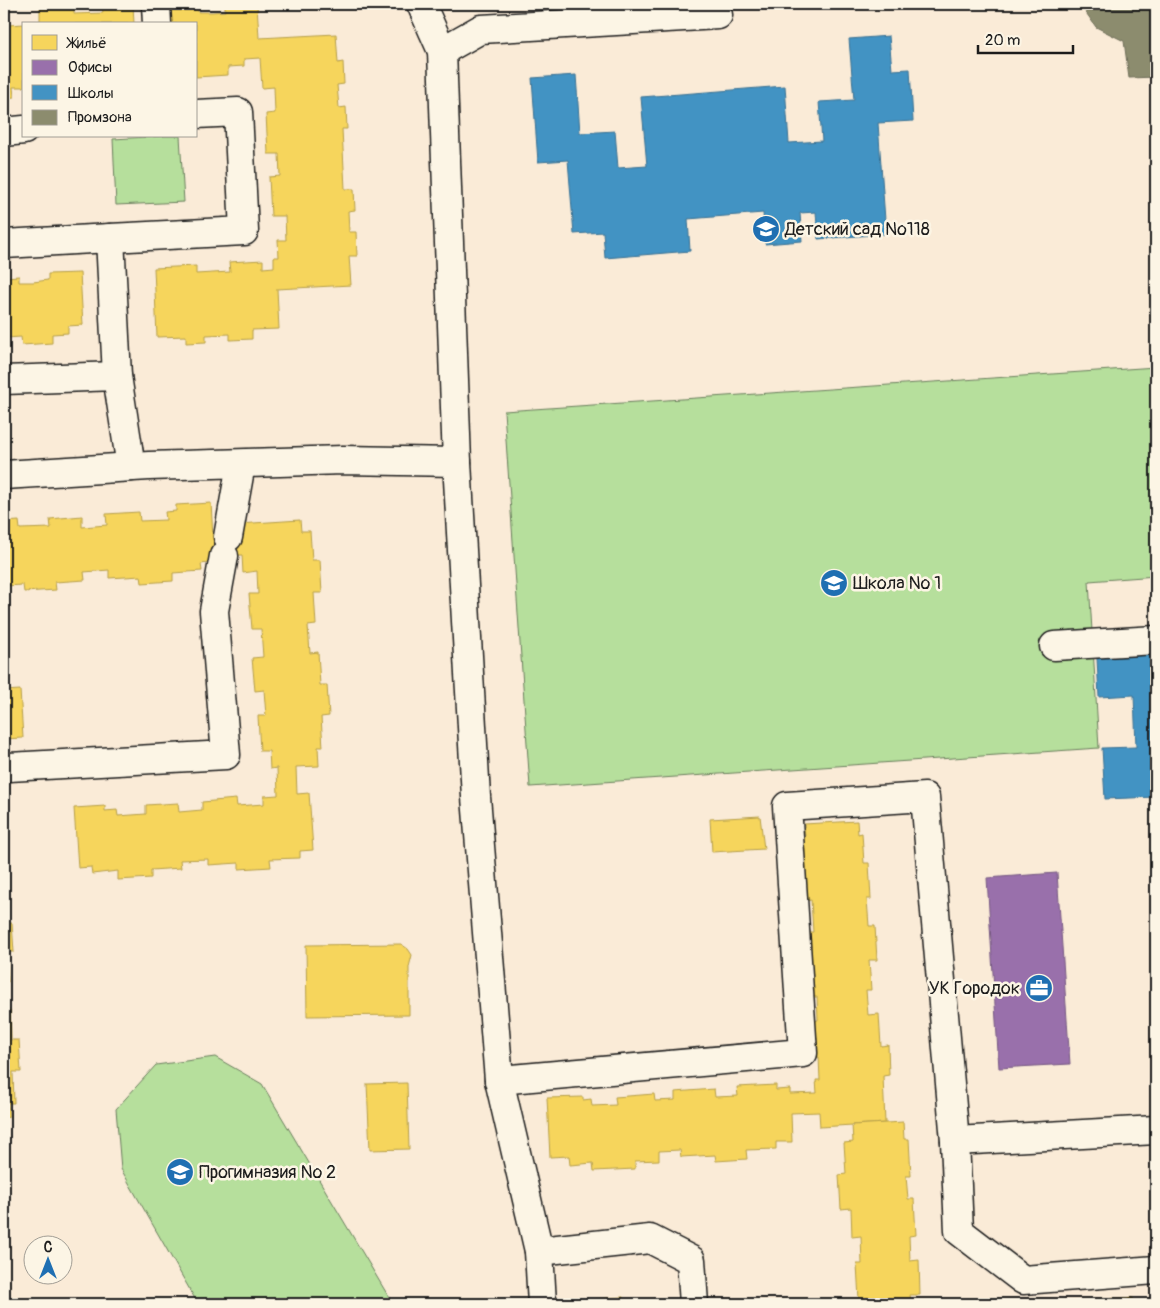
<svg xmlns="http://www.w3.org/2000/svg" width="1160" height="1308" font-family="Pangolin,sans-serif">
  <style>
    .green { fill: #b6df9c; stroke: #697e5c }
    .homes { fill: #f6d55c; stroke: #b59e49 }
    .offices { fill: #9970ab; stroke: #745780 }
    .schools { fill: #4393c3; stroke: #376f91 }
    .industry { fill: #8c8c6e; stroke: #6a6a55 }
    .lines { fill: none; stroke-linecap: round; stroke-linejoin: round }
    .minor-casing { stroke: #1c1c1c; stroke-width: 31 }
    .minor { stroke: #fcf5e5; stroke-width: 28 }
    .labels { text-anchor: middle; stroke-width: 5; stroke-linejoin: round; paint-order: stroke }
    .poi-label { font-size: 18px; fill: #1c1c1c; stroke: #fcf5e5; text-anchor: start }
  </style>
  <rect width="100%" height="100%" fill="#faebd7"/>
  <filter id="ink" filterUnits="userSpaceOnUse"><feTurbulence type="fractalNoise" baseFrequency=".02" numOctaves="2"/><feDisplacementMap in="SourceGraphic" scale="10" xChannelSelector="R" yChannelSelector="G"/><feConvolveMatrix kernelMatrix="1 2 1 2 8 2 1 2 1" color-interpolation-filters="sRGB"/></filter>
  <g filter="url(#ink)">
    <g class="green">
      <path d="M165 136H180L184 202 116 205 113 139Z"/>
      <path d="M1156 367V576L1089 581 1099 748 530 787 504 411Z"/>
      <path d="M215 1057 262 1084 393 1304H198L121 1169 116 1109 156 1065Z"/>
    </g>
    <g class="homes">
      <path d="M102 4H133L134 24H40V7L74 6V14L103 13Z"/>
      <path d="M225 4H257L259 38 336 34 338 63 343 62 344 84 337 85 339 108 346 107 347 129H342L345 189H354L355 210 348 211 349 232H356L357 256H349L351 285 277 289 279 329 252 330V339L230 340V334L206 335V342L186 343V336L157 337 154 268 196 266V274L230 272 229 262 263 260V268L274 267V257H279L278 240H286L285 216H271L269 177 280 176 279 154H268L266 114 275 113 274 87 262 88 260 58 244 59V66L228 67V75L196 77V24H163L162 8 198 6V12H212L225 11Z"/>
      <path d="M24 24V87H13L14 97 4 98V34H8V25Z"/>
      <path d="M80 273 83 325 68 326V333L52 334V343L22 345 21 337 6 338 5 331H4V277L19 276V282H33L48 280V274Z"/>
      <path d="M211 503 213 537H228L238 524 300 520 301 531H310L312 560H320L322 593H314L316 625 308 626 310 653 318 652 320 685H327L329 716 321 717 323 747H318L319 766 296 767 297 794 309 793 313 850 300 851V858L270 859 271 867 239 869V863L208 865V859L180 860 181 868 151 870V878L118 880V871L92 874 91 867 78 868 74 808 105 806V811L117 810 118 816 146 814V805L178 803 179 812 202 810V802L236 799 237 806 264 804V796L278 795 277 768 270 769 269 751H260L258 716H266L264 690 255 691 252 658 263 657 261 629H252L249 594H258L257 571 243 573 242 555 215 556V562L201 564 202 571 173 573V581L142 583 141 576 109 578V570L84 572 85 580 55 582 56 590 24 592 23 585 4 586V522L19 521 20 529 51 528 50 519 82 516V527L107 525 106 514 139 512 140 521 166 520 165 512 176 511V505Z"/>
      <path d="M20 690 23 738 4 739V691Z"/>
      <path d="M760 816 764 849 712 852 710 819Z"/>
      <path d="M857 821 858 834 862 833 864 863H869L871 899H867L869 926H875L877 960H869L871 990H866L868 1015 879 1014 881 1046 888 1045 889 1075 883 1076 885 1123 820 1127 819 1112 791 1113 792 1142H776V1149L746 1150 747 1159 716 1161 715 1155 681 1157 680 1150 659 1151V1160L635 1161V1169L594 1171 593 1163 570 1165 569 1156 550 1157 547 1098 583 1097V1100L591 1099 592 1106 616 1105 615 1097 654 1094 655 1101 675 1100V1092L714 1089 715 1097 738 1096 737 1087 776 1085V1090L790 1089V1094L817 1093 816 1080H820L819 1057 814 1058 812 1021 818 1020 817 997H810L807 932H813L811 900 804 901 801 837H805L804 824Z"/>
      <path d="M4 901 5 924 12 923 14 952H6L8 982H4Z"/>
      <path d="M401 944 408 949 412 955 409 967V1015L307 1016 306 945Z"/>
      <path d="M4 1010H10L11 1040H19L21 1072H13L14 1103H8L9 1117 4 1118Z"/>
      <path d="M407 1083 409 1149 370 1150 367 1084Z"/>
      <path d="M903 1122 904 1139H909L911 1176H906L908 1199H914L916 1235 909 1236 910 1261 919 1260 920 1295H910L911 1304H851V1300H859L857 1264H862L861 1236 852 1237 851 1208 841 1209 839 1175 846 1174 844 1143 853 1142 852 1125Z"/>
      <path d="M623 1297V1304H575V1301Z"/>
      <path d="M1133 1298 1134 1304H1100V1299Z"/>
    </g>
    <path class="offices" d="M1057 873 1070 1064 999 1068 987 878Z"/>
    <g class="schools">
      <path d="M889 36 892 70 910 69 913 121 878 123 886 234 818 239 816 212 800 213 802 241 765 244 763 213 688 219 690 251 605 258 603 232 574 234 568 160 538 162 532 78 576 75 580 133 615 131 618 168 647 166 641 97 785 86 789 143 822 141 819 102 854 100 849 39Z"/>
      <path d="M1156 638V797L1105 799 1102 748 1136 747 1134 695 1099 697 1096 640Z"/>
    </g>
    <path class="industry" d="M1080 4H1156V77L1129 78 1124 41 1096 27Z"/>
    <g class="lines">
      <g class="minor-casing">
        <g id="minor">
          <path d="M156 4 157 24"/>
          <path d="M421 4 442 51 457 462 476 797 499 1080 539 1251 542 1304"/>
          <path d="M442 51 481 29 718 15"/>
          <path d="M4 132 24 130"/>
          <path d="M110 238 117 376 131 467"/>
          <path d="M4 244 110 238 244 231 238 112 196 114"/>
          <path d="M4 380 117 376"/>
          <path d="M4 475 149 466 343 460 457 462"/>
          <path d="M228 537 241 464"/>
          <path d="M1054 646 1156 640"/>
          <path d="M9 767 226 755 214 611 224 556"/>
          <path d="M499 1080 803 1053 787 806 925 797 955 1141 959 1231 1023 1280 1156 1270"/>
          <path d="M955 1141 1156 1130"/>
          <path d="M539 1251 650 1239 691 1260 694 1304"/>
        </g>
      </g>
      <use href="#minor" class="minor"/>
    </g>
  </g>
  <defs>
    <g id="school-disc" transform="scale(1.4375)"><circle r="9.5" fill="#1f6fb2" stroke="#fcf5e5"/><path d="M0-5L7-2L0 1L-7-2ZM-4 1L0 2.5L4 1V4Q0 6-4 4Z" fill="#fff"/></g>
    <g id="office-disc" transform="scale(1.4375)"><circle r="9.5" fill="#1f6fb2" stroke="#fcf5e5"/><path d="M-6-3h4V-5.5h4V-3h4V5H-6ZM-1-4.5V-3h2v-1.5ZM-6 0V1H6V0Z" fill="#fff"/></g>
  </defs>
  <g fill-rule="evenodd">
    <use href="#school-disc" x="766" y="229"/>
    <use href="#school-disc" x="834" y="583"/>
    <use href="#office-disc" x="1039" y="988"/>
    <use href="#school-disc" x="180" y="1172"/>
  </g>
  <g class="labels">
    <g class="poi-label">
      <text x="785" y="235">Детский сад №118</text>
      <text x="853" y="589">Школа № 1</text>
      <text x="1020" y="994" text-anchor="end">УК Городок</text>
      <text x="199" y="1178">Прогимназия № 2</text>
    </g>
  </g>
  <rect width="1160" height="1308" fill="none" stroke="#fcf5e5" stroke-width="20"/>
  <rect x="10" y="10" width="1140" height="1288" fill="none" stroke="#1c1c1c" stroke-width="2" filter="url(#ink)"/>
  <rect x="22" y="22" width="175" height="115" fill="#fcf5e5" stroke="#a29e95"/>
  <rect x="32" y="35" width="25" height="15" fill="#f6d55c" stroke="#a29e95"/>
  <text x="68" y="48" font-size="15" fill="#1c1c1c">Жильё</text>
  <rect x="32" y="60" width="25" height="15" fill="#9970ab" stroke="#a29e95"/>
  <text x="68" y="72" font-size="15" fill="#1c1c1c">Офисы</text>
  <rect x="32" y="85" width="25" height="15" fill="#4393c3" stroke="#a29e95"/>
  <text x="68" y="98" font-size="15" fill="#1c1c1c">Школы</text>
  <rect x="32" y="110" width="25" height="15" fill="#8c8c6e" stroke="#a29e95"/>
  <text x="68" y="122" font-size="15" fill="#1c1c1c">Промзона</text>
  <g transform="translate(48 1260)"><circle r="24" fill="#fcf5e5" stroke="#a29e95"/>
  <path d="M0-4L9 19L0 12L-9 19Z" fill="#1f6fb2"/>
  <text y="-8" font-size="14" font-weight="bold" text-anchor="middle" fill="#1c1c1c">С</text>
  </g>
  <path d="M978 45v8h95v-8" fill="none" stroke="#1c1c1c" stroke-width="2.5"/>
  <text x="985" y="45" font-size="15" fill="#1c1c1c" stroke="#fcf5e5" stroke-width="4" paint-order="stroke">20 m</text>
</svg>
